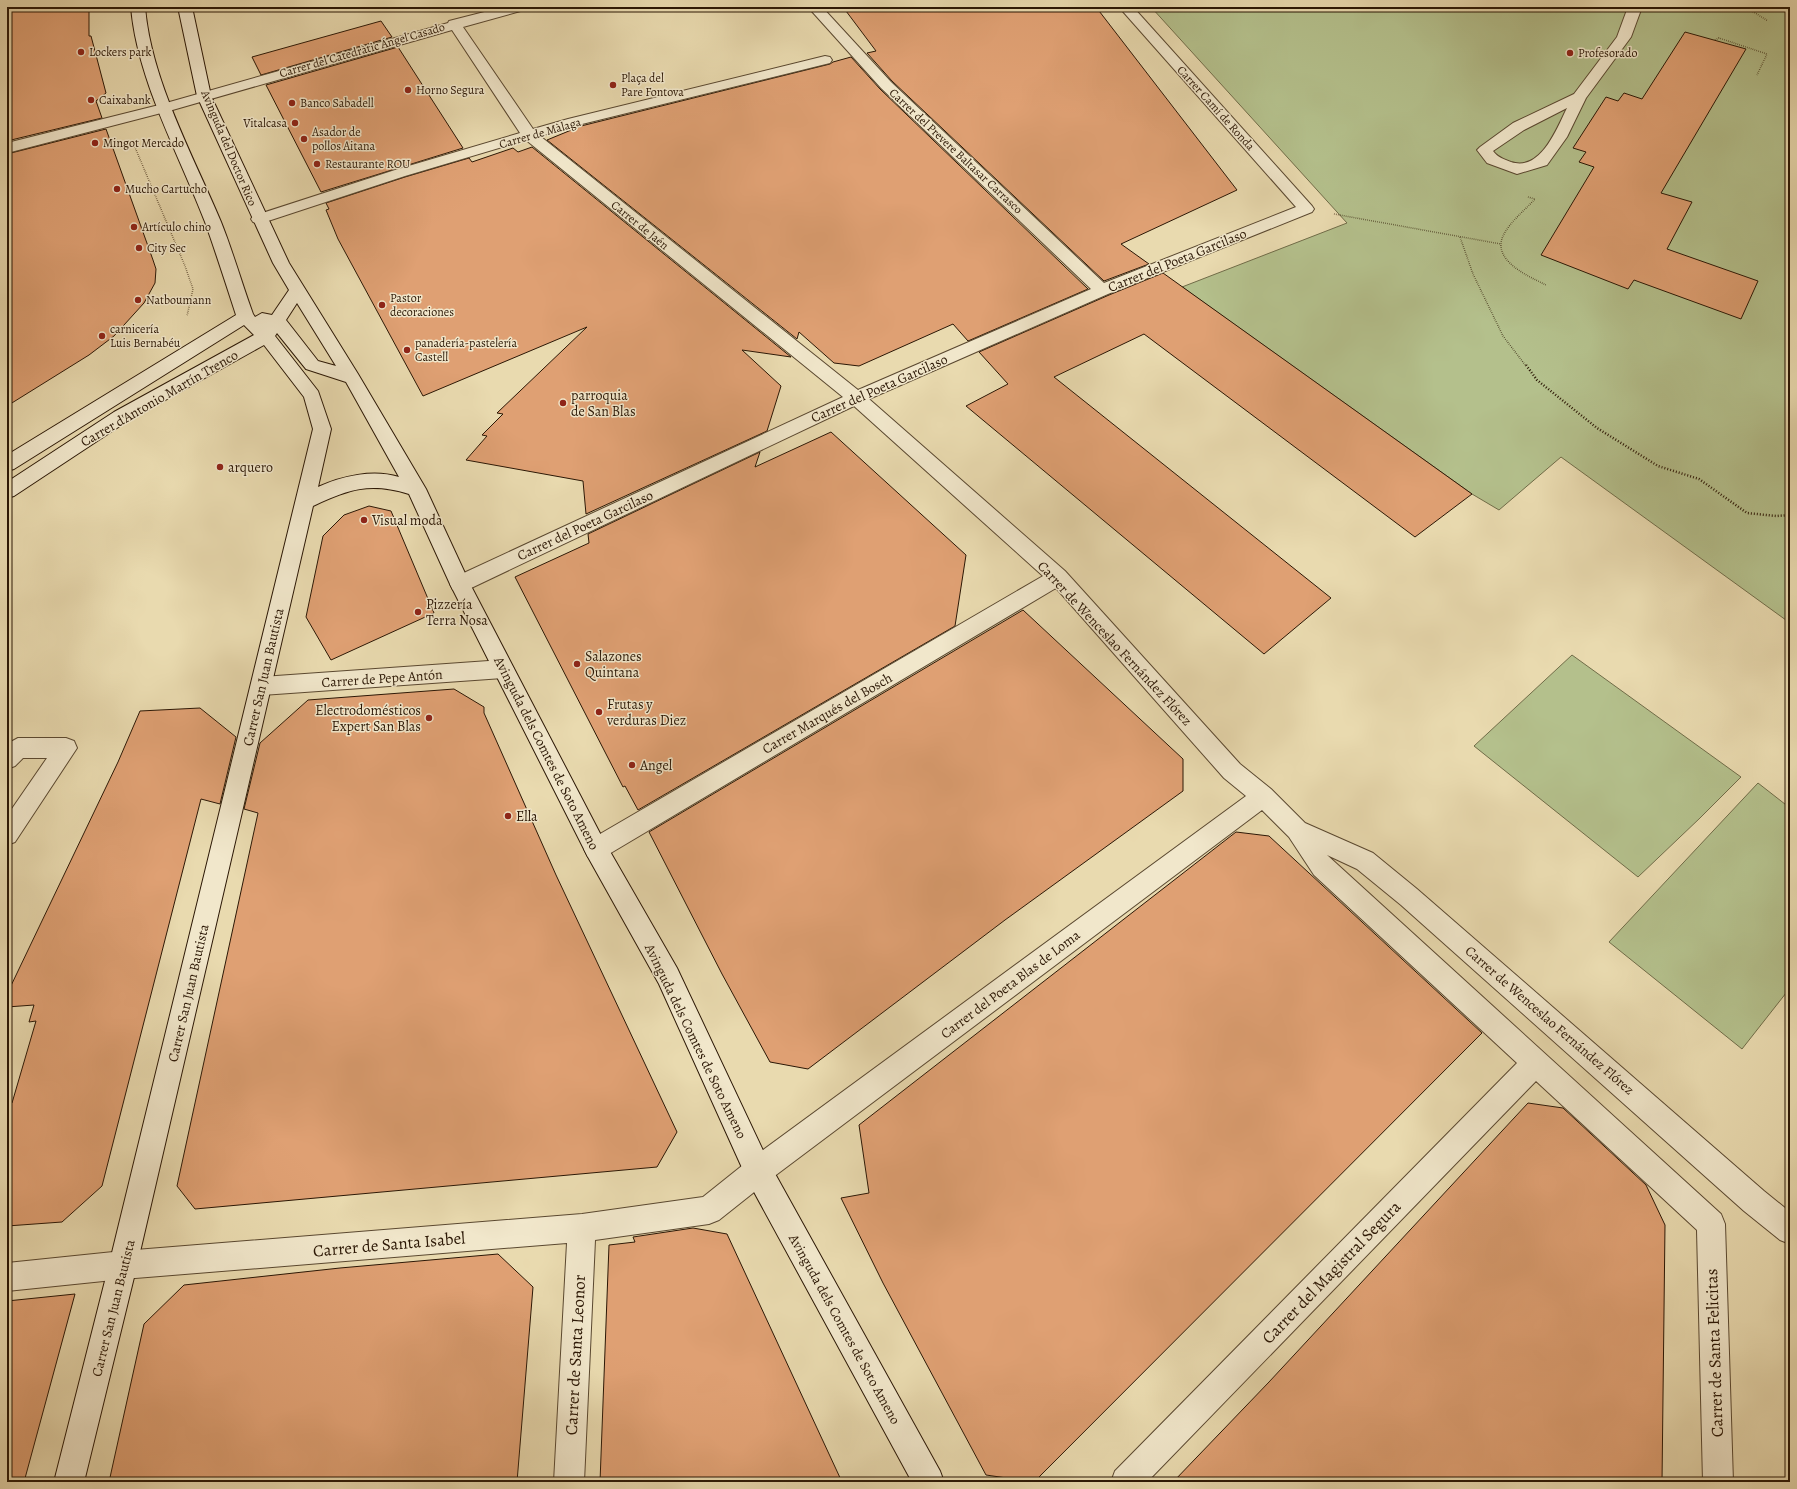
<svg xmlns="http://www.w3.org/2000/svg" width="1797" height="1489" font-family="Alegreya,serif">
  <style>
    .green { fill: #b4c08c; stroke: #706c48 }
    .building { fill: #dfa073; stroke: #2b1705 }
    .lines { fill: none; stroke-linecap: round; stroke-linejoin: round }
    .lane-casing { stroke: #5a4830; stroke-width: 2 }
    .street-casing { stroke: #5a4830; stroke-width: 2 }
    .secondary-casing { stroke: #2b1705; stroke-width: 2 }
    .path-far1 { stroke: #2b1705; stroke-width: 1.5; stroke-dasharray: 0.5 1.5; stroke-linecap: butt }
    .path { stroke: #2b1705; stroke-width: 2.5; stroke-dasharray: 1 2; stroke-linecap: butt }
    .lane { fill: #f1e7cb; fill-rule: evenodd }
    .street { fill: #f1e7cb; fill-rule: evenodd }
    .secondary { fill: #f1e7cb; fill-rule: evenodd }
    .poi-dot { fill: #8f2418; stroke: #f1e7cb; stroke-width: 1.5 }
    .labels { text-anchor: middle; stroke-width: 3; stroke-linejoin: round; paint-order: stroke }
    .far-street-label { font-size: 12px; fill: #2b1705; stroke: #f1e7cb }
    .far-poi-label { font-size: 12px; fill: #2b1705; stroke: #f1e7cb; text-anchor: start }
    .street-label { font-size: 14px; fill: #2b1705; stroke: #f1e7cb }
    .poi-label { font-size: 14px; fill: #2b1705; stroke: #f1e7cb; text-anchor: start }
    .near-street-label { font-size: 17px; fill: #2b1705; stroke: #f1e7cb }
  </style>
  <rect width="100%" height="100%" fill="#e9daaf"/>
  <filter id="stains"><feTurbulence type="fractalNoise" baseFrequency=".005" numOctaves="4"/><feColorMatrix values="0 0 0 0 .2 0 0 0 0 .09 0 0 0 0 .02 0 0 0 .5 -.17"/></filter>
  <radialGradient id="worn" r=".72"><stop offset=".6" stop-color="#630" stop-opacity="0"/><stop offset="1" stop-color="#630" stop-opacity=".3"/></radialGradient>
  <g class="green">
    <path d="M1151 7H1790V623L1561 457 1499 510 1472 494 1182 287 1347 223Z"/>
    <path d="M1572 655 1741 777 1700 818 1638 877 1474 746Z"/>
    <path d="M1758 783 1790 808V988L1742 1049 1609 942Z"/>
  </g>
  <g class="building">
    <path d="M7 7H89V36H91L106 93 96 101 102 118 7 141Z"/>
    <path d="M843 7H1096L1237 190 1121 244 1149 264 1104 281 892 81 867 53 876 51Z"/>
    <path d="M381 21 392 37 261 75 252 57Z"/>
    <path d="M1685 32 1746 49 1661 193 1692 202 1667 249 1758 281 1741 319 1634 280 1628 289 1541 255 1594 167 1579 162 1586 152 1573 148 1606 97 1618 101 1624 93 1642 99Z"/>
    <path d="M398 47 463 148 321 192 266 85Z"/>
    <path d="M851 57 880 89 1088 289 968 341 953 324 859 366 834 363 799 332 797 339 547 140 581 126 830 64 833 62Z"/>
    <path d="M106 129 153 260 156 269 155 283 144 303 114 336 89 355 7 406V154Z"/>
    <path d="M532 147 791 357 742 350 781 386 767 431 586 514 583 481 466 460 487 436 482 435 503 414 497 413 587 327 423 396 338 239 326 210 329 209 326 203 405 177 469 158 472 162 513 148 518 152Z"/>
    <path d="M1163 273 1472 494 1415 537 1144 334 1054 377 1331 598 1264 654 966 406 1008 384 979 352 1109 295Z"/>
    <path d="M831 432 966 555 955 626 638 810 625 786 623 787 515 577 589 543 588 534 760 452 755 467Z"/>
    <path d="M369 506 391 511 434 613 331 660 306 617 323 536 344 515Z"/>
    <path d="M1023 610 1183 759V791L1005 920 808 1069 770 1062 722 974 649 832Z"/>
    <path d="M454 689 484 707V713L556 875 677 1132 657 1167 195 1209 177 1186 258 813 244 809 260 743 308 700Z"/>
    <path d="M200 708 236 737 220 804 201 799 102 1186 62 1222 7 1226V1104L12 1103 36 1021 29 1022 34 1005 7 1007V994L118 762 140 711Z"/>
    <path d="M1236 832 1269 836 1482 1033 1034 1482 986 1475 883 1283 841 1198 869 1193 859 1125Z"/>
    <path d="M1528 1103 1563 1108 1646 1185 1665 1225 1662 1482H1173L1269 1382Z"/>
    <path d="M693 1228 727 1234 842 1482H600L609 1245 635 1242 633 1237Z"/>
    <path d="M498 1254 533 1287 517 1482H109L144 1324 184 1285 340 1268Z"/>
    <path d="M75 1294 24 1482H7V1301Z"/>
  </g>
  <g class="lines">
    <g class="lane-casing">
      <g id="lane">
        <path d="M1628 7H1642L1631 37 1586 98 1567 137 1547 165 1517 174 1487 163 1477 150 1480 147 1513 123 1574 94 1617 37ZM1567 108C1557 128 1541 172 1511 162 1504 159 1498 158 1493 151L1524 130Z"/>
        <path d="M18 738H66L74 741 77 748 15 842 7 845V816L47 758H23L15 766 7 769V744Z"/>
      </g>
    </g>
    <g class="street-casing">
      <g id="street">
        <path d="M504 7H526L524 10 463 27 533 129 568 119 825 56 830 57 832 60 830 63 578 125 540 136 858 390 1091 289 881 88 808 7H822L891 82 1104 283 1296 207 1119 7H1133L1312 206 1314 209 1312 212 1108 294 869 399 1065 571 1240 764 1271 789 1305 823 1373 853 1417 889 1764 1191 1790 1212V1244L1780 1240 1744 1211 1401 905 1357 869 1327 855 1721 1214 1725 1224 1733 1482H1703L1697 1230 1536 1081 1147 1482H1111L1115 1471 1517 1063 1314 875 1289 837 1262 810 768 1181 719 1220 709 1224 595 1240 584 1482H554L567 1243 123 1279 7 1291V1263L123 1251 582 1214 703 1197 748 1161 1246 796 1224 778 1056 588 604 857 596 860 588 857 584 849 588 841 1043 576 854 406 467 590 460 592 453 590 450 584 453 578 843 397 526 140 405 176 265 222 259 224 253 222 251 219 253 216 395 170 520 133 452 30 169 111 7 153V143L159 105 448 23 449 21Z"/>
        <path d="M503 660 510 663 514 669 510 675 503 678 262 695 254 692 251 686 254 680 262 677Z"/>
      </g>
    </g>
    <g class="secondary-casing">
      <path id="secondary" d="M131 7H145C151 80 193 155 221 222 233 252 242 284 253 314L255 317 262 313 272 315 289 290 273 263 197 96 178 7H192L211 96 289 263 358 374 426 489 470 584 604 841 677 968 768 1161 940 1471 944 1482H912L748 1181 659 984 588 857 450 584 409 494C370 482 349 489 313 506L137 1265 84 1482H54L109 1265 313 429 304 397 264 345 126 422 14 496 7 498V482L114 412 254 335 244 325 14 469 7 471V455L236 315C226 284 216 253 205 222 179 154 137 80 131 7ZM297 303 336 366 318 361 286 320ZM277 333 306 369 346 382 399 477C373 469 342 476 318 487L331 429 318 391 275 336Z"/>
    </g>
    <g class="path-far1">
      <path d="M1749 7 1752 11 1768 21"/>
      <path d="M1715 40 1719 38 1767 54 1757 75"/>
      <path d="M134 145 185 266 193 289 187 316"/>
      <path d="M1528 197 1535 199C1525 210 1511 221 1504 234 1490 260 1528 276 1546 285"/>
      <path d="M1334 214 1501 244"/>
      <path d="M1460 237 1473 274 1503 336 1526 366"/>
    </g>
    <path class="path" d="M1526 365 1537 380 1597 428 1658 466 1699 479 1747 513 1776 516 1790 515"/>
    <use href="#lane" class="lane"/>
    <use href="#street" class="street"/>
    <use href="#secondary" class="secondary"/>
  </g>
  <g class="poi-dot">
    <circle cx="81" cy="52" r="4"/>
    <circle cx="1570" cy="53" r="4"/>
    <circle cx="613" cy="85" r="4"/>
    <circle cx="408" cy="90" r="4"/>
    <circle cx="91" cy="100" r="4"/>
    <circle cx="292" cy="103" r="4"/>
    <circle cx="295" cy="123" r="4"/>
    <circle cx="304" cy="139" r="4"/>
    <circle cx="95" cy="143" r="4"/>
    <circle cx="317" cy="164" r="4"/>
    <circle cx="117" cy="189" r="4"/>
    <circle cx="134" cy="227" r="4"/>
    <circle cx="139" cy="248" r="4"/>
    <circle cx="138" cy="300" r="4"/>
    <circle cx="382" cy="305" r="4"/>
    <circle cx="102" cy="336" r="4"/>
    <circle cx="407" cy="350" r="4"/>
    <circle cx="563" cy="403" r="4"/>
    <circle cx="220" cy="467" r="4"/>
    <circle cx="364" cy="520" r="4"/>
    <circle cx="418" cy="612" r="4"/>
    <circle cx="577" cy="664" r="4"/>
    <circle cx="599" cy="712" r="4"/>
    <circle cx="429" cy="718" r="4"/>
    <circle cx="632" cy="765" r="4"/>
    <circle cx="508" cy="816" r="4"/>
  </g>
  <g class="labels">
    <g class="far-street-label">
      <text transform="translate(362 50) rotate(-16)" y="4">Carrer del Catedràtic Ángel Casado</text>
      <text transform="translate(1216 108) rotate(48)" y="4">Carrer Camí de Ronda</text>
      <text transform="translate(540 133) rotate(-16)" y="4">Carrer de Màlaga</text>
      <text transform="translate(229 148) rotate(67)" y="4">Avinguda del Doctor Rico</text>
      <text transform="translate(956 151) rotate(43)" y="4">Carrer del Prevere Baltasar Carrasco</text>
      <text transform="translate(640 225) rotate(39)" y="4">Carrer de Jaén</text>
    </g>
    <g class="far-poi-label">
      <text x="89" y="56">Lockers park</text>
      <text x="1578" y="57">Profesorado</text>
      <text x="621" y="82">Plaça del<tspan x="621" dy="14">Pare Fontova</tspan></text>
      <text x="416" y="94">Horno Segura</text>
      <text x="99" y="104">Caixabank</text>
      <text x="300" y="107">Banco Sabadell</text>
      <text x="287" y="127" text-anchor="end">Vitalcasa</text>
      <text x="312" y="136">Asador de<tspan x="312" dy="14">pollos Aitana</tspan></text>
      <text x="103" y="147">Mingot Mercado</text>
      <text x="325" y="168">Restaurante ROU</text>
      <text x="125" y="193">Mucho Cartucho</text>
      <text x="142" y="231">Artículo chino</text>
      <text x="147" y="252">City Sec</text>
      <text x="390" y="302">Pastor<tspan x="390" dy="14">decoraciones</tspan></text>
      <text x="146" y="304">Natboumann</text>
      <text x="110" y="333">carnicería<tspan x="110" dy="14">Luis Bernabéu</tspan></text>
      <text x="415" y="347">panadería-pastelería<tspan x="415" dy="14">Castell</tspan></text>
    </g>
    <g class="street-label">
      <text transform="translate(1177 260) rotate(-22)" y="5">Carrer del Poeta Garcilaso</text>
      <text transform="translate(879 388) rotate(-24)" y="5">Carrer del Poeta Garcilaso</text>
      <text transform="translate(159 398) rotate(-30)" y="5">Carrer d'Antonio Martín Trenco</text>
      <text transform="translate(585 525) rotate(-25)" y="5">Carrer del Poeta Garcilaso</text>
      <text transform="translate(1115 643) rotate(47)" y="5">Carrer de Wenceslao Fernández Flórez</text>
      <text transform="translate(263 677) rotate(-77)" y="5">Carrer San Juan Bautista</text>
      <text transform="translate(382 678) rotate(-4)" y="5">Carrer de Pepe Antón</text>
      <text transform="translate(827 713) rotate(-30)" y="5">Carrer Marqués del Bosch</text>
      <text transform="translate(547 753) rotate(63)" y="5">Avinguda dels Comtes de Soto Ameno</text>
      <text transform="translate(1010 984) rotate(-37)" y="5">Carrer del Poeta Blas de Loma</text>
      <text transform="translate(188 993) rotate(-77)" y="5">Carrer San Juan Bautista</text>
      <text transform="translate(1550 1020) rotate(41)" y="5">Carrer de Wenceslao Fernández Flórez</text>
      <text transform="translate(696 1041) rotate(64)" y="5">Avinguda dels Comtes de Soto Ameno</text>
      <text transform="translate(113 1308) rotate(-76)" y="5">Carrer San Juan Bautista</text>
      <text transform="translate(845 1329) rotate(61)" y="5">Avinguda dels Comtes de Soto Ameno</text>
    </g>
    <g class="poi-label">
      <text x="571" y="400">parroquia<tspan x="571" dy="16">de San Blas</tspan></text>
      <text x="228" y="472">arquero</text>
      <text x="372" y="525">Visual moda</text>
      <text x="426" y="609">Pizzería<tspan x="426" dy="16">Terra Nosa</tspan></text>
      <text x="585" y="661">Salazones<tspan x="585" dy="16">Quintana</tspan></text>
      <text x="607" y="709">Frutas y<tspan x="607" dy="16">verduras Diez</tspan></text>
      <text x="421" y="715" text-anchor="end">Electrodomésticos<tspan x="421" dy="16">Expert San Blas</tspan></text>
      <text x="640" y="770">Angel</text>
      <text x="516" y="821">Ella</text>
    </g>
    <g class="near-street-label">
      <text transform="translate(389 1244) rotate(-5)" y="6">Carrer de Santa Isabel</text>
      <text transform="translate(1331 1272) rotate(-46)" y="6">Carrer del Magistral Segura</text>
      <text transform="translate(1714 1353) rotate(-92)" y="6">Carrer de Santa Felicitas</text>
      <text transform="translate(575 1355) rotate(-87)" y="6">Carrer de Santa Leonor</text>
    </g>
  </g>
  <rect width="1797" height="1489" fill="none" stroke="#e9daaf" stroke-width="24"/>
  <rect x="8" y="8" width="1781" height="1473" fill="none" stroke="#2b1705" stroke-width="2"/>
  <rect x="12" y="12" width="1773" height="1465" fill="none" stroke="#2b1705"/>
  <rect width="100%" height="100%" filter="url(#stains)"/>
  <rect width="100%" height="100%" fill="url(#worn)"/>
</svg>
